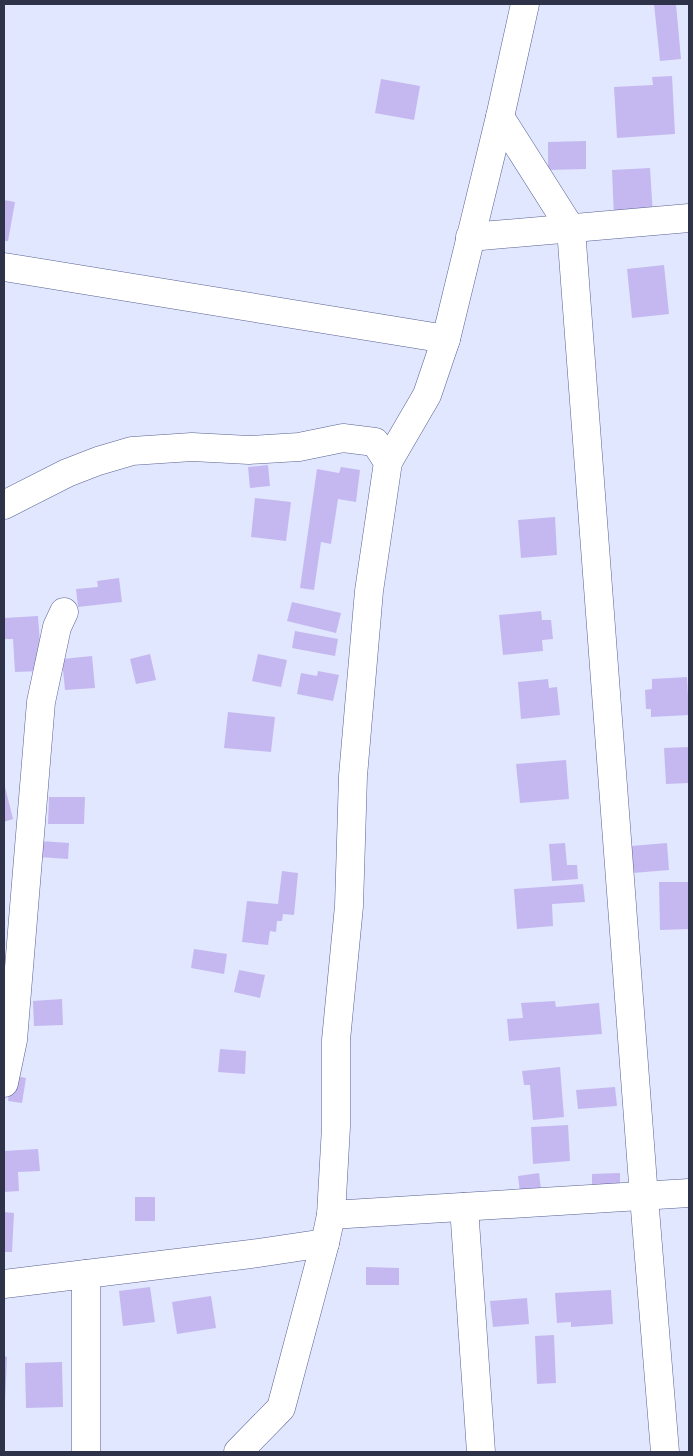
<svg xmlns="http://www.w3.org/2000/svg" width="693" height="1456" font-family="Roboto,sans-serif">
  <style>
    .building { fill: #c5b8f1 }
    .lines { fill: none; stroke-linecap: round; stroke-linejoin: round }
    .minor-casing { stroke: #586193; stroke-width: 29 }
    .minor { stroke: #fff; stroke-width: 28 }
  </style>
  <rect width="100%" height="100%" fill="#e1e7fe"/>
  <g class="building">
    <path d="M654 4H676L681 59 660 61Z"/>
    <path d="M672 76 675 134 617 138 614 87 653 85 652 77Z"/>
    <path d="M381 79 420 86 414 120 375 113Z"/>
    <path d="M586 141V169L548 170V142Z"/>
    <path d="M650 168 653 216 614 218 612 170Z"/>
    <path d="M4 200 15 202 8 241H4Z"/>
    <path d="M664 265 669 314 632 318 627 269Z"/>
    <path d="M268 465 270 486 250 488 248 467Z"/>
    <path d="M341 467 360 470 356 502 338 499 331 544 321 542 314 590 300 588 317 469 339 473Z"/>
    <path d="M255 498 291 502 286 541 251 537Z"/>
    <path d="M555 517 557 555 521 558 518 520Z"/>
    <path d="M119 578 122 602 78 607 76 589 98 587 97 581Z"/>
    <path d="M292 602 341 613 336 633 287 621Z"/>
    <path d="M541 611 542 620H551L553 639 542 640 543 651 503 655 499 615Z"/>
    <path d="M38 616 42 671 15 672 13 639H4V618Z"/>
    <path d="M295 631 338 639 335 656 292 648Z"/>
    <path d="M150 654 156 680 136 684 130 659Z"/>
    <path d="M258 654 287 660 281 687 252 681Z"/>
    <path d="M92 656 95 688 65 690 62 659Z"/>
    <path d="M318 671 339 675 333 701 297 694 301 673 317 676Z"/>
    <path d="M687 677 689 715 651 717V709H646L645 690 652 689V679Z"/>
    <path d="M548 679 549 688 557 687 560 715 521 719 518 682Z"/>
    <path d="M228 712 275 717 271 752 224 748Z"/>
    <path d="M689 747V783L666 784 664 748Z"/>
    <path d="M566 760 569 799 520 803 516 764Z"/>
    <path d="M4 783 13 819 4 822Z"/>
    <path d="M49 797H85L84 824H48Z"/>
    <path d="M40 841 69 843 68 859 39 857Z"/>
    <path d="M565 843 567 865H577L578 879 552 881 549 844Z"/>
    <path d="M667 843 669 870 633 873 631 846Z"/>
    <path d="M282 871 298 873 294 915 283 914 282 921H277L276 932 270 931 268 945 242 942 247 901 278 904Z"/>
    <path d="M659 882H689V929L660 930Z"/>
    <path d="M583 884 585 902 552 904 553 926 517 929 514 889Z"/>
    <path d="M194 949 227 954 224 974 191 968Z"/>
    <path d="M239 970 265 975 260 998 234 992Z"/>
    <path d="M62 999 63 1025 34 1026 33 1001Z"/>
    <path d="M555 1001 556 1007 599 1003 602 1034 509 1041 507 1019 523 1018 521 1003Z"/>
    <path d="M220 1049 246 1051 245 1074 218 1072Z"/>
    <path d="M560 1067 564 1117 533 1120 530 1085H524L522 1071Z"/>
    <path d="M11 1075 26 1078 22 1103 8 1101Z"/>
    <path d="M615 1087 617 1106 578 1109 576 1090Z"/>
    <path d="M568 1125 570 1161 533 1164 531 1127Z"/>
    <path d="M38 1149 40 1171 18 1172 19 1191 4 1192V1151Z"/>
    <path d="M539 1173 542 1197 521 1200 518 1176Z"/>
    <path d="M620 1173V1194H592V1174Z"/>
    <rect x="135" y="1197" width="20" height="24"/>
    <path d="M4 1212 14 1213 12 1252H4Z"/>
    <path d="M366 1267 399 1268V1285H366Z"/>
    <path d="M150 1287 155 1322 123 1326 119 1291Z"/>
    <path d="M611 1290 613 1324 571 1327V1322L557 1323 555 1293Z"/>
    <path d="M211 1296 216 1328 177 1334 172 1302Z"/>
    <path d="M527 1298 529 1324 493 1327 490 1301Z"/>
    <path d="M554 1335 556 1383 537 1384 535 1336Z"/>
    <path d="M4 1356 7 1357 5 1401H4Z"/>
    <path d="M62 1362 63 1407 26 1408 25 1363Z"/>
  </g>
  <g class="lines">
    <g class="minor-casing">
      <g id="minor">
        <path d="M500 117 571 229 644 1197 665 1452"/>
        <path d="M470 237 689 218"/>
        <path d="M4 267 446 339"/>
        <path d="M388 462 427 395 446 339 500 117 525 4"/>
        <path d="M4 505 67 473 98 461 132 451 192 447 249 450 299 447 343 438 375 442 388 462 369 591 353 776 349 906 336 1040V1127L331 1215 325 1243 281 1408 238 1452"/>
        <path d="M4 1083 13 1040 41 702 57 627 64 612"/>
        <path d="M464 1207 481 1452"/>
        <path d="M331 1215 689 1193"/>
        <path d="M86 1274V1452"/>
        <path d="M4 1284 251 1254 325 1243"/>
      </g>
    </g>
    <use href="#minor" class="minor"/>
  </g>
  <rect width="693" height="1456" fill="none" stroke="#2e3349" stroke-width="10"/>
</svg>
